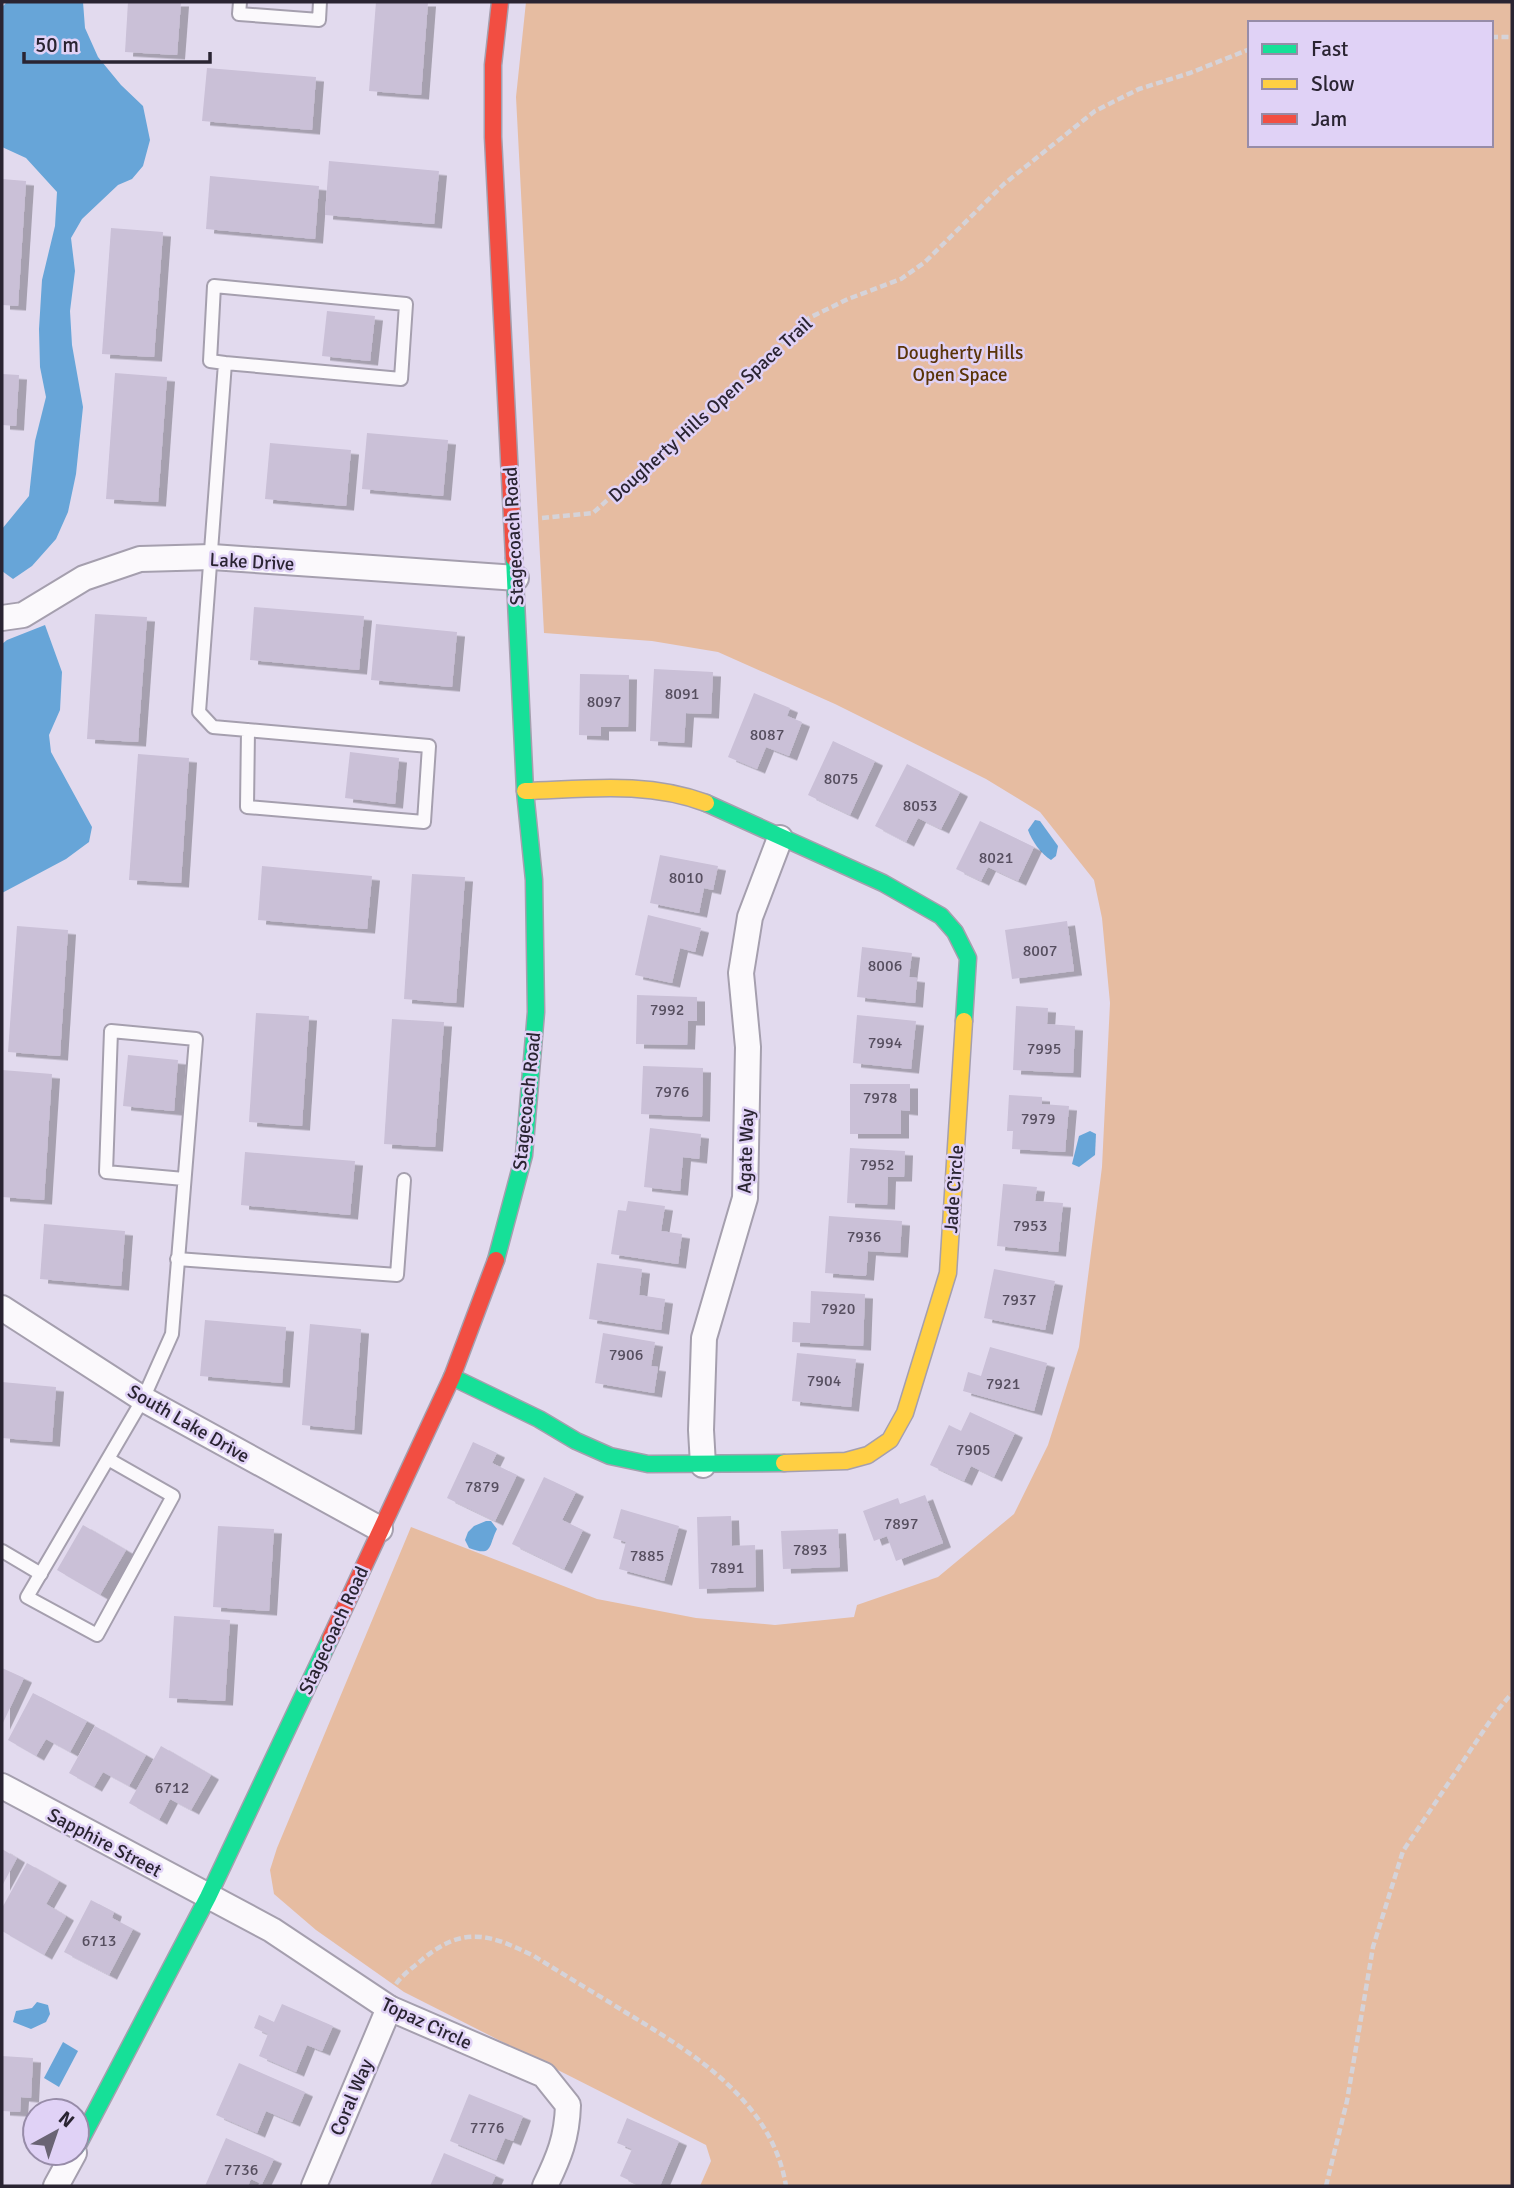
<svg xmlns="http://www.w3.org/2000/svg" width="1514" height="2188" font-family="Signika,sans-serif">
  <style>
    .green { fill: #e6bca1; fill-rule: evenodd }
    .water { fill: #67a5d8 }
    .building { fill: #cac0d7; filter: url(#shadow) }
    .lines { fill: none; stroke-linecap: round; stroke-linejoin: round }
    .lane-casing { stroke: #a59fae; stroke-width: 16 }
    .street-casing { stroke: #a59fae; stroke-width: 28 }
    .fast-casing { stroke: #a59fae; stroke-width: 19 }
    .slow-casing { stroke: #a59fae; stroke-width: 19 }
    .jam-casing { stroke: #a59fae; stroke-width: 19 }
    .path { stroke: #d5d3d9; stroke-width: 4.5; stroke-dasharray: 7 3.5; stroke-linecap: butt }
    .lane { stroke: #fbf9fc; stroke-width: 12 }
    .street { stroke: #fbf9fc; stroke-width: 24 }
    .fast { stroke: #16e098; stroke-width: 16 }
    .slow { stroke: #ffcf43; stroke-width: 16 }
    .jam { stroke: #f24e42; stroke-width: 16 }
    .labels { text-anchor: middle; stroke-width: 5; stroke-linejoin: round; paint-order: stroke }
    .number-label { font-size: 16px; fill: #564e5f }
    .park-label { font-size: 19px; fill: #5a3408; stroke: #e0d2f6 }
    .street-label { font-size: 19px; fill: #2a2432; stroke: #e0d2f6 }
  </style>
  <defs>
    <filter id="shadow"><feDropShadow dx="8" dy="4.5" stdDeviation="0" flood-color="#0004"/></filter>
  </defs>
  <rect width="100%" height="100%" fill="#e2daee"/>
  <path class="green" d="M526 2H1512V2186H700L711 2161 706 2145 404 1992 316 1930 274 1894 270 1870 277 1848 411 1527 597 1599 696 1618 775 1625 854 1617 857 1605 938 1577 1014 1514 1048 1445 1079 1347 1102 1167 1110 1003 1102 918 1094 880 1040 812 986 779 835 704 718 652 652 641 544 633 516 97ZM1250 23H1491V145H1250Z"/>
  <g class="water">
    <path d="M7 2H83L85 28 98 57 121 85 143 106 150 140 143 166 132 179 118 185 82 219 71 238 75 271 70 311 72 345 83 407 76 474 68 512 56 539 32 566 13 579 2 571V529L29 496 35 441 46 397 40 367 39 329 42 280 55 226 57 192 26 158 2 147V7Z"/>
    <path d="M45 625 62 672 60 710 49 735 51 752 92 827 89 842 66 859 2 893V644L7 640Z"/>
    <path d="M1035 820 1040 821 1058 846 1056 856 1051 860C1041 854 1032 841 1028 830Z"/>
    <path d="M1090 1131 1096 1134 1095 1155 1079 1167 1072 1164 1079 1136Z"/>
    <path d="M486 1521H491L497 1529C488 1547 493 1557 469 1548L465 1540 468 1532 474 1526Z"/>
    <path d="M37 2002 48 2005 50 2014 46 2022 31 2029 13 2022 16 2011 32 2008Z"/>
    <path d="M63 2042 78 2051 59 2087 44 2078Z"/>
  </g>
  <g class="building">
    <path d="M128 2H181L177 55 125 52Z"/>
    <path d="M376 2H428L421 95 369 91Z"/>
    <path d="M207 68 316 77 312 130 202 121Z"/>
    <path d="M329 161 439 171 434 224 325 215Z"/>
    <path d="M210 176 319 186 315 239 206 229Z"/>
    <path d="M2 179 26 181 18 306 2 305Z"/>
    <path d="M111 228 163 232 154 357 102 354Z"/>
    <path d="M327 311 375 316 370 361 322 356Z"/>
    <path d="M115 373 167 377 158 502 106 499Z"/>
    <path d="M2 374 19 375 16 426 2 425Z"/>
    <path d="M367 433 448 440 443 496 362 489Z"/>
    <path d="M270 443 351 450 346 506 265 499Z"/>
    <path d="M254 607 364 616 359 670 250 660Z"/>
    <path d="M95 614 147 617 138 742 87 739Z"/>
    <path d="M376 624 457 632 452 687 371 680Z"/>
    <path d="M654 669 713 672 711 714 686 713 684 743 650 741Z"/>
    <path d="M580 674 629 675 628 727H601V736L579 735Z"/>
    <path d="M754 693 790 708 787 716 802 722 789 756 766 747 757 769 728 757Z"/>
    <path d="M833 741 875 761 850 815 808 795Z"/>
    <path d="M350 752 399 758 395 804 345 798Z"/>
    <path d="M138 754 189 758 181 883 129 880Z"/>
    <path d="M907 764 960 792 941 829 918 818 906 842 875 826Z"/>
    <path d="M980 821 1034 847 1018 881 988 867 981 881 956 869Z"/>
    <path d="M660 855 718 866 713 890 704 888 699 913 650 903Z"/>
    <path d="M262 866 372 876 367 929 258 920Z"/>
    <path d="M412 874 465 877 456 1003 404 999Z"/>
    <path d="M648 915 701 928 695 952 680 948 672 983 635 975Z"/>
    <path d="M1067 921 1074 971 1012 979 1005 930Z"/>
    <path d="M17 926 68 930 60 1056 8 1052Z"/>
    <path d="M862 947 912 953 909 977 917 978 915 1003 857 997Z"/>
    <path d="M637 995 697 997V1021H688L687 1045 636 1044Z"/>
    <path d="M1016 1006 1048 1008 1047 1024 1075 1026 1073 1073 1013 1070Z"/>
    <path d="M256 1013 309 1016 302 1126 249 1122Z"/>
    <path d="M857 1015 916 1021 911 1069 853 1063Z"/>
    <path d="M392 1019 444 1022 435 1147 384 1144Z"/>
    <path d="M128 1055 178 1060 174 1111 123 1106Z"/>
    <path d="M643 1066 703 1068 702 1117 641 1114Z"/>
    <path d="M2 1070 52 1074 44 1200 2 1197Z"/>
    <path d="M850 1084H910V1111L901 1110V1134H850Z"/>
    <path d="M1009 1095 1042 1097V1104L1069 1106 1065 1152 1012 1149 1013 1131H1007Z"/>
    <path d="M650 1128 701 1134 699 1159 683 1157 680 1191 644 1187Z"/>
    <path d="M850 1148 905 1151 904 1177H888L887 1205 847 1203Z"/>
    <path d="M245 1152 355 1161 350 1215 241 1205Z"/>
    <path d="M1003 1184 1037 1187 1035 1201 1063 1203 1058 1252 997 1246Z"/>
    <path d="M628 1201 665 1206 661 1231 682 1234 678 1264 611 1254 618 1210 626 1211Z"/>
    <path d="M829 1216 902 1221 900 1253 868 1251 866 1276 825 1273Z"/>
    <path d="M44 1224 125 1231 121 1286 40 1279Z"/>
    <path d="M597 1263 642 1269 639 1295 665 1299 661 1330 589 1319Z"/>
    <path d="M994 1269 1055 1281 1045 1330 984 1318Z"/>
    <path d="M811 1291 865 1294 863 1346 792 1342 793 1322 810 1323Z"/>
    <path d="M205 1320 286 1327 282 1383 200 1376Z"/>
    <path d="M310 1324 361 1329 354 1430 302 1425Z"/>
    <path d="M603 1333 655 1342 651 1366 658 1367 654 1393 595 1383Z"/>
    <path d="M990 1347 1047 1363 1034 1411 963 1391 968 1372 981 1376Z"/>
    <path d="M797 1353 856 1359 851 1407 792 1401Z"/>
    <path d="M2 1382 56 1387 52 1442 2 1438Z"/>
    <path d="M970 1412 1015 1433 994 1477 971 1466 964 1481 930 1465 949 1425 961 1431Z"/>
    <path d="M473 1442 497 1453 492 1463 517 1475 495 1521 447 1498Z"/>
    <path d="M544 1477 576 1492 562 1520 583 1530 564 1569 512 1544Z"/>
    <path d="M925 1495 943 1543 896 1561 887 1536 874 1541 863 1511 898 1498 900 1504Z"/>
    <path d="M621 1509 679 1526 664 1581 619 1569 626 1542 613 1538Z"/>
    <path d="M731 1516 732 1546 755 1545 756 1587 699 1589 697 1517Z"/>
    <path d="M83 1525 126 1550 100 1595 57 1570Z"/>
    <path d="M218 1526 274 1529 269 1611 213 1607Z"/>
    <path d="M838 1529 840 1567 783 1569 781 1531Z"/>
    <path d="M174 1616 230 1620 225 1701 169 1698Z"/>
    <path d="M2 1668 24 1678 2 1725Z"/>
    <path d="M33 1693 87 1721 70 1752 46 1739 36 1756 8 1740Z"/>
    <path d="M95 1726 146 1755 129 1786 103 1772 94 1787 69 1773Z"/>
    <path d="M161 1746 211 1775 191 1810 170 1799 159 1820 129 1803Z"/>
    <path d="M2 1849 17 1858 2 1886Z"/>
    <path d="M27 1863 59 1881 46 1904 66 1916 44 1955 2 1931V1908Z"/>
    <path d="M91 1900 114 1912 112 1918 133 1929 109 1975 64 1952Z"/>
    <path d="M282 2004 333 2026 322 2051 307 2045 296 2072 259 2056 268 2034 254 2028 259 2015 274 2022Z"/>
    <path d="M2 2056 33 2058 31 2098 21 2097 20 2112 2 2111Z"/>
    <path d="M239 2063 305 2092 292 2122 266 2111 257 2133 216 2115Z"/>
    <path d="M469 2094 523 2116 513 2141 505 2138 496 2160 450 2141Z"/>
    <path d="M627 2118 679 2141 660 2186H641L620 2176 632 2149 617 2143Z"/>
    <path d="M226 2138 274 2159 262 2184 251 2179 248 2186H205Z"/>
    <path d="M444 2153 496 2175 491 2186H430Z"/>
  </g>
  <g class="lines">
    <g class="lane-casing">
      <g id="lane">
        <path d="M240 2 239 14 319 20 320 2"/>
        <path d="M225 363 401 379 406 304 214 286 210 361 225 363 199 712 213 727 429 746 424 822 247 807 248 730"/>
        <path d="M177 1259 397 1275 404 1180"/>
        <path d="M108 1459 173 1496 97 1635 27 1597 143 1399 172 1334 196 1039 111 1031 106 1172 184 1179"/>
        <path d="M2 1551 41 1574"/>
      </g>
    </g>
    <g class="street-casing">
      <g id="street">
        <path d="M2 618 23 615 84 578 140 559 212 557 516 578"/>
        <path d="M2 1308 143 1399 380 1529"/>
        <path d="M703 1465 701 1430 704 1338 745 1198 748 1047 741 973 750 917 780 838"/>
        <path d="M2 1786 272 1930 389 2008 544 2075 568 2105C567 2138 559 2157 545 2186"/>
        <path d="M56 2186 74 2153"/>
        <path d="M314 2186 389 2008"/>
      </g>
    </g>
    <g class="fast-casing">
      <g id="fast">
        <path d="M706 803 883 883 941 916 955 932 968 958 964 1021"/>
        <path d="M496 1260 524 1155 536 1012 534 880 525 791 514 558"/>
        <path d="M452 1377 539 1419 576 1441 610 1456 648 1464 784 1463"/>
        <path d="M77 2147 208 1897 330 1639"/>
      </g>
    </g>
    <g class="slow-casing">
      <g id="slow">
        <path d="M525 791C587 789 647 781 706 803"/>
        <path d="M784 1463 846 1461 868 1455 890 1440 905 1413 948 1273 964 1021"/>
      </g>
    </g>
    <g class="jam-casing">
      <g id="jam">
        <path d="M500 2 493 65V137L514 558"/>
        <path d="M330 1639 452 1377 496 1260"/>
      </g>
    </g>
    <g class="path">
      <path d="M1491 37H1512"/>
      <path d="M542 518 593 513 809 318 848 299 901 279 925 262 1004 184 1095 111 1139 89 1190 73 1250 49"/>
      <path d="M396 1984C403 1974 415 1966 424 1958 465 1925 491 1935 534 1956 564 1975 595 1993 625 2012 693 2053 772 2101 786 2186"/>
      <path d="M1326 2186 1347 2101 1373 1947 1403 1851 1496 1712 1512 1693"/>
    </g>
    <use href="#lane" class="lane"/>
    <use href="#street" class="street"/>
    <use href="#fast" class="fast"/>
    <use href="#slow" class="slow"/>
    <use href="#jam" class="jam"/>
  </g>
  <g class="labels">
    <g class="number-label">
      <text x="682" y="699">8091</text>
      <text x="604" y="707">8097</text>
      <text x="767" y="740">8087</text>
      <text x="841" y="784">8075</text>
      <text x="920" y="811">8053</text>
      <text x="996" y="863">8021</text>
      <text x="686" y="883">8010</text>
      <text x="1040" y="956">8007</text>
      <text x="885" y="971">8006</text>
      <text x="667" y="1015">7992</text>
      <text x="885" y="1048">7994</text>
      <text x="1044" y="1054">7995</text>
      <text x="672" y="1097">7976</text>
      <text x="880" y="1103">7978</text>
      <text x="1038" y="1124">7979</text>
      <text x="877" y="1170">7952</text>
      <text x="1030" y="1231">7953</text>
      <text x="864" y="1242">7936</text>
      <text x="1019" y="1305">7937</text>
      <text x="838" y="1314">7920</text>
      <text x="626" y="1360">7906</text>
      <text x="824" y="1386">7904</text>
      <text x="1003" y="1389">7921</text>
      <text x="973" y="1455">7905</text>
      <text x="482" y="1492">7879</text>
      <text x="901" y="1529">7897</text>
      <text x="810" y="1555">7893</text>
      <text x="647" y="1561">7885</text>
      <text x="727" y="1573">7891</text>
      <text x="172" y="1793">6712</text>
      <text x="99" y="1946">6713</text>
      <text x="487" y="2133">7776</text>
      <text x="241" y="2175">7736</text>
    </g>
    <g class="park-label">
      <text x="960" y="359">Dougherty Hills<tspan x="960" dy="22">Open Space</tspan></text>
    </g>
    <g class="street-label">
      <text transform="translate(710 409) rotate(-42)" y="7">Dougherty Hills Open Space Trail</text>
      <text transform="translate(513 536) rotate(-93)" y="7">Stagecoach Road</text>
      <text transform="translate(252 561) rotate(3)" y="7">Lake Drive</text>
      <text transform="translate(526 1101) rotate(-84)" y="7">Stagecoach Road</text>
      <text transform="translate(745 1151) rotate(-88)" y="7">Agate Way</text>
      <text transform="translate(953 1189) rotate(-86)" y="7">Jade Circle</text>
      <text transform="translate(189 1423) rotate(30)" y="7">South Lake Drive</text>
      <text transform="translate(333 1630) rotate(-65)" y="7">Stagecoach Road</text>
      <text transform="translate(105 1842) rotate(28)" y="7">Sapphire Street</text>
      <text transform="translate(427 2023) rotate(25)" y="7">Topaz Circle</text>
      <text transform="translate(351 2097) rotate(-67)" y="7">Coral Way</text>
    </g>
  </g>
  <rect width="1514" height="2188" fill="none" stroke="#2a2432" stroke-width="7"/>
  <rect x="1248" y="21" width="245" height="126" fill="#e0d2f6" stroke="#978ca8" stroke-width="2"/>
  <rect x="1262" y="44" width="35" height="10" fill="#16e098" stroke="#978ca8" stroke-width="2"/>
  <text x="1311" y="56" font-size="21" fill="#2a2432">Fast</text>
  <rect x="1262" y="79" width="35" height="10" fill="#ffcf43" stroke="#978ca8" stroke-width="2"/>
  <text x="1311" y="91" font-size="21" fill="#2a2432">Slow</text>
  <rect x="1262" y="114" width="35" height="10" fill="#f24e42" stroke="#978ca8" stroke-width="2"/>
  <text x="1311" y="126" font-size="21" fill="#2a2432">Jam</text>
  <g transform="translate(56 2132) rotate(40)"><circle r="33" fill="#e0d2f6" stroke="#978ca8" stroke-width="2"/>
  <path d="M0-5L12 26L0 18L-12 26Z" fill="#6a6474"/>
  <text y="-10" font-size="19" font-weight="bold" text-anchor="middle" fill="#2a2432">N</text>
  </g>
  <path d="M24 52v10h186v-10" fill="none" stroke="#2a2432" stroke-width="3.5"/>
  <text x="35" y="52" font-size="21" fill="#2a2432" stroke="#e0d2f6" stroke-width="5" paint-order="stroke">50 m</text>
</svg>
